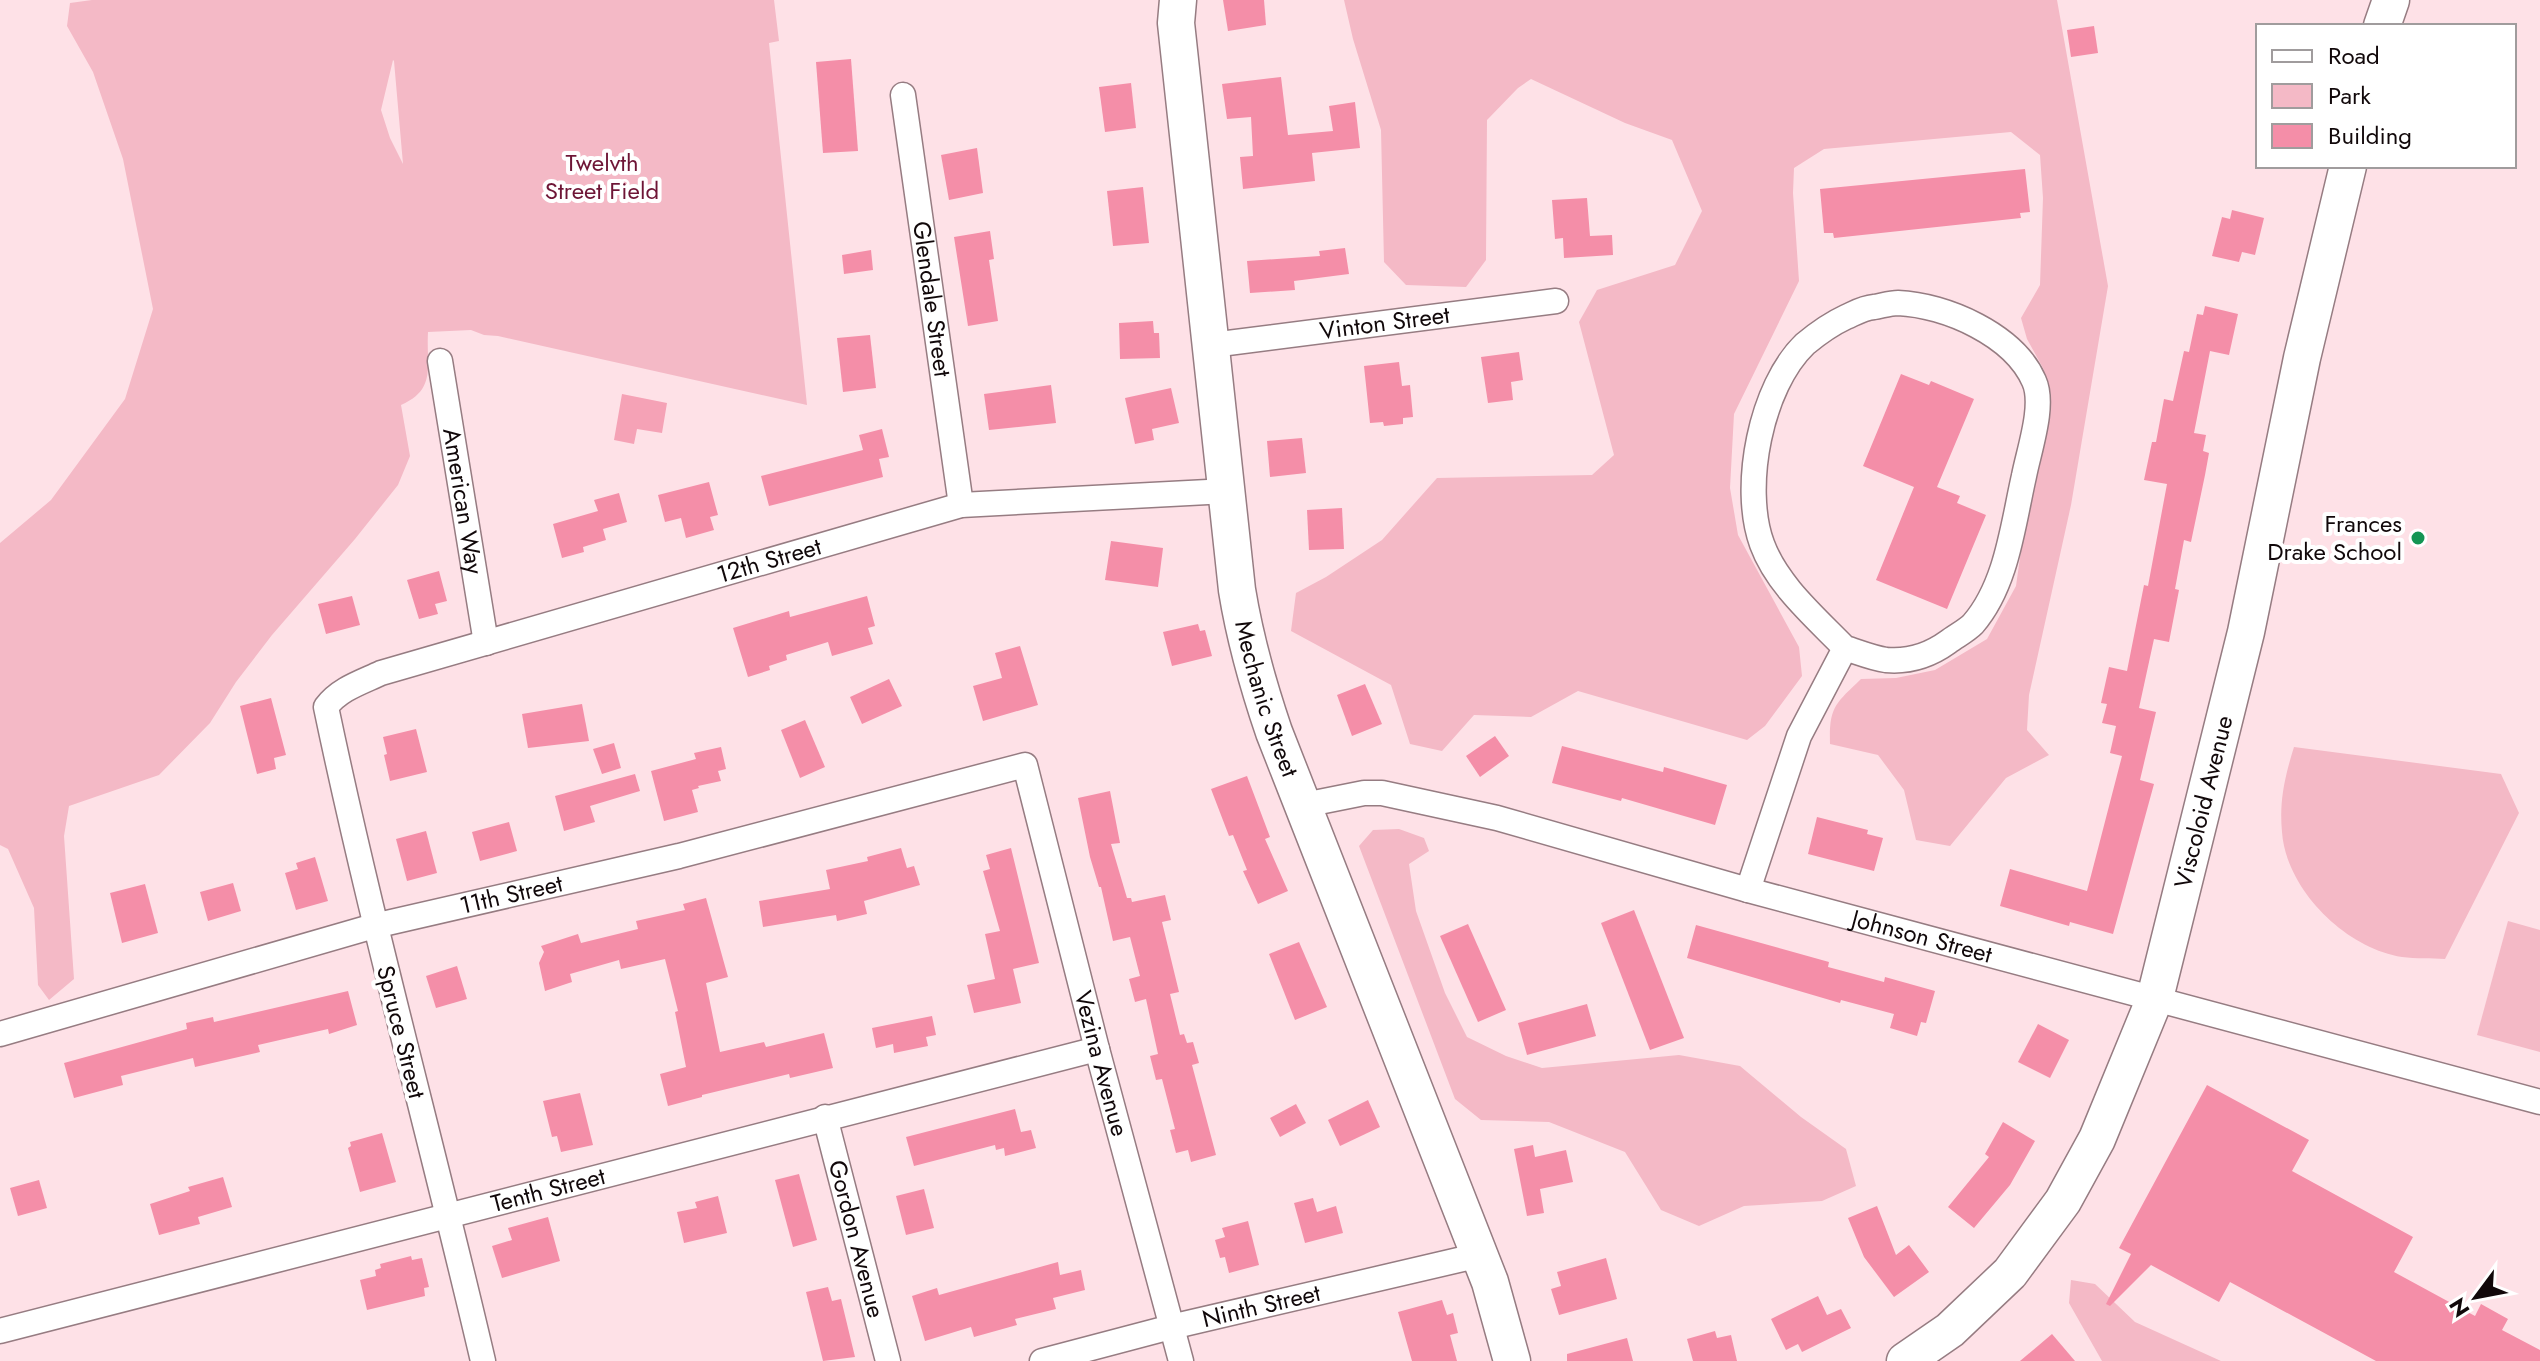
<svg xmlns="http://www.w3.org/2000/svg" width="2540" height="1361" font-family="Jost,sans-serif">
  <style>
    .green { fill: #f4b9c6; fill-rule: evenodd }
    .water { fill: #f5a2b6 }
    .building { fill: #f48ea8 }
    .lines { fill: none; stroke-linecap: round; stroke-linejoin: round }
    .minor-casing { stroke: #967c82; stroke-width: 27 }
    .secondary-casing { stroke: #967c82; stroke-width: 39 }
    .minor { stroke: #fff; stroke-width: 24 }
    .secondary { stroke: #fff; stroke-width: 36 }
    .poi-dot { fill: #149554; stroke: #fff; stroke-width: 3 }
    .labels { text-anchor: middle; stroke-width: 8; stroke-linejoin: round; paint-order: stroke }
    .park-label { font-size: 24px; fill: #6e1536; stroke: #fff }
    .street-label { font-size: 24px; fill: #11080a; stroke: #fff }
    .poi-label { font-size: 24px; fill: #11080a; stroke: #fff; text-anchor: end }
  </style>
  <rect width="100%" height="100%" fill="#fee1e7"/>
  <g class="green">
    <path d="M92 0H774L779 41 769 43 807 405 498 336 484 335 471 330 428 332C426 366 437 389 401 405L410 456 398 485 355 539 272 635 236 682 210 723 159 775 69 806 64 836 74 979 49 1000 38 985 34 908 8 849 0 845V543L51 500 125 399 153 309 123 159 93 72 67 26 70 3ZM393 60 394 61 403 164 390 138 381 110Z"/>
    <path d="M1344 0H2057L2108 286 2071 505 2029 695 2027 730 2049 755 2006 778 1950 846 1916 840 1904 790 1878 755 1830 744C1829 707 1835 704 1861 679L1896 678 1935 670 1987 639 2016 586 2043 394 2044 370 2027 339 2021 318 2040 285 2043 198 2040 155 2011 132 1824 149 1794 168 1793 193 1799 281 1734 414 1730 488 1738 535 1799 647 1802 676 1765 726 1747 740 1578 691 1531 717 1474 715 1442 751 1410 744 1391 685 1291 631 1296 593 1326 577 1382 540 1437 478 1592 475 1614 455 1579 322 1597 290 1675 265 1702 211 1672 140 1625 123 1531 79 1518 88 1487 120 1486 260 1466 287 1406 285 1384 262 1381 130 1353 39Z"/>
    <path d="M2294 747 2501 774 2519 813 2445 959C2431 958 2416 959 2402 957 2345 948 2286 889 2282 832 2279 801 2285 776 2294 747Z"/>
    <path d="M1399 829 1424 838 1429 851 1409 864 1416 911 1445 993 1467 1037 1506 1056 1542 1068 1679 1055 1740 1066 1801 1117 1846 1149 1856 1186 1822 1201 1744 1206 1699 1226 1661 1210 1625 1152 1549 1122 1481 1120 1455 1099 1359 846 1373 830Z"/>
    <path d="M2508 921 2540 930V1052L2477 1035Z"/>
    <path d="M2071 1280 2095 1284 2135 1322 2221 1361H2102L2069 1303Z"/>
  </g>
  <path class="water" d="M622 394 667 403 662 433 637 429 634 444 614 440Z"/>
  <g class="building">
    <path d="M1223 0H1264L1266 25 1228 31Z"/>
    <path d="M2094 26 2098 53 2071 57 2067 30Z"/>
    <path d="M851 59 858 151 823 153 816 62Z"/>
    <path d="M1281 77 1288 135 1333 131 1329 106 1355 102 1360 148 1312 153 1315 181 1243 189 1240 157 1253 156 1251 117 1227 119 1222 84Z"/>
    <path d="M1131 83 1136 128 1105 132 1099 87Z"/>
    <path d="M977 148 983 193 949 200 941 155Z"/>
    <path d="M2025 169 2030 212 2020 213 2021 218 1834 238 1833 233H1824L1820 189Z"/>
    <path d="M1143 187 1149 243 1113 246 1107 191Z"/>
    <path d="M1587 198 1590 236 1612 235 1613 255 1564 258 1563 238 1555 239 1552 200Z"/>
    <path d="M2232 210 2264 218 2255 255 2242 252 2239 262 2212 256 2222 217 2230 219Z"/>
    <path d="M990 231 994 259 989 260 998 321 968 326 954 237Z"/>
    <path d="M1345 248 1349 274 1294 281 1295 290 1250 293 1247 261 1320 256 1319 251Z"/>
    <path d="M871 250 873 270 844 274 842 255Z"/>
    <path d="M2205 306 2238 314 2229 355 2210 351 2194 433 2206 435 2203 451 2209 453 2205 475 2191 542 2184 540 2175 589 2179 590 2169 642 2154 639 2139 708 2156 712 2140 780 2154 784 2113 934 2070 922 2069 926 2000 906 2010 869 2087 891 2122 756 2110 753 2116 726 2102 723 2107 704 2101 703 2109 667 2127 671 2144 585 2148 586 2167 484 2144 480 2152 442H2156L2164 399 2173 401 2184 351 2189 352 2197 314 2203 315Z"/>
    <path d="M1153 321 1154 333H1159L1160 358 1120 359 1119 323Z"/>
    <path d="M870 335 876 388 843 392 837 338Z"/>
    <path d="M1519 352 1523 380 1511 382 1513 400 1488 403 1481 357Z"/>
    <path d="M1399 362 1402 386 1410 385 1413 417 1403 418V424L1384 426 1383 422 1370 423 1364 366Z"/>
    <path d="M1901 374 1929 385 1931 381 1974 399 1937 487 1960 496 1957 503 1986 515 1947 609 1876 580 1914 487 1863 466Z"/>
    <path d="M1051 385 1056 423 989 430 984 394Z"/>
    <path d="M1171 388 1179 423 1152 429 1154 440 1135 444 1125 398Z"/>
    <path d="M882 429 889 457 879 459 883 477 769 506 761 476 863 450 859 435Z"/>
    <path d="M1302 438 1306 473 1270 477 1267 441Z"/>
    <path d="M709 482 718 515 710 517 714 530 686 538 681 518 665 522 658 495Z"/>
    <path d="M619 493 627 522 603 529 606 540 583 547 584 552 562 558 553 524 598 511 594 500Z"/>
    <path d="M1342 508 1344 549 1309 550 1307 510Z"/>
    <path d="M1111 541 1163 548 1158 587 1105 580Z"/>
    <path d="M439 571 447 601 435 604 438 614 419 619 407 580Z"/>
    <path d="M352 596 360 625 326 634 318 604Z"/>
    <path d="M867 596 875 626 868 628 873 644 832 656 828 642 786 655 787 660 769 666 770 670 748 677 733 628 789 611 790 617Z"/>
    <path d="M1198 624 1200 631 1205 630 1212 656 1172 666 1163 632Z"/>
    <path d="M1020 646 1038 705 983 721 973 686 1002 678 995 653Z"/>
    <path d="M889 679 902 706 862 724 850 697Z"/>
    <path d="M1365 684 1382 724 1352 736 1337 695Z"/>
    <path d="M271 698 286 755 274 758 276 769 257 774 240 706Z"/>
    <path d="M582 704 589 741 528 748 522 714Z"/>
    <path d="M805 720 825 767 800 778 781 730Z"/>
    <path d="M416 729 427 772 390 781 384 755 387 754 383 737Z"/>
    <path d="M1495 736 1509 756 1480 777 1466 756Z"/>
    <path d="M614 743 621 768 602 774 593 749Z"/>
    <path d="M1562 746 1663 772 1664 767 1727 785 1715 825 1622 798 1621 801 1552 783Z"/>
    <path d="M721 747 726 769 718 771 721 781 698 786 699 788 692 790 698 812 664 821 651 771 696 759 694 753Z"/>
    <path d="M635 774 640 791 590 806 595 822 564 831 555 796Z"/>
    <path d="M1247 776 1270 837 1265 839 1288 891 1258 904 1243 871 1247 870 1233 835 1229 836 1211 789Z"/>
    <path d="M1110 791 1120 843 1111 844 1127 898H1131L1132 902 1165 895 1171 920 1162 922 1179 992 1170 994 1180 1035 1184 1034 1187 1043 1193 1042 1199 1063 1192 1065 1216 1155 1191 1162 1188 1150 1176 1153 1170 1130 1175 1129 1162 1079 1156 1080 1150 1056 1158 1054 1146 999 1135 1002 1129 979 1140 976 1130 937 1113 941 1101 887H1099L1090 857 1078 798Z"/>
    <path d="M1817 817 1868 830 1867 834 1883 838 1874 871 1808 854Z"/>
    <path d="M509 822 517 851 480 861 472 832Z"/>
    <path d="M426 831 437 873 407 881 396 839Z"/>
    <path d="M901 848 907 868 914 866 920 885 864 901 867 914 837 921 836 915 763 927 759 901 830 889 826 870 868 861 867 857Z"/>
    <path d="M1011 848 1039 963 1013 969 1021 1003 974 1013 967 985 995 979 985 934 1000 931 983 871 990 869 986 855Z"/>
    <path d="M315 857 328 901 296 910 285 873 298 869 296 863Z"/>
    <path d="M233 883 241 911 208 921 200 892Z"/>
    <path d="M145 884 158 933 122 943 110 893Z"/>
    <path d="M706 898 728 977 706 983 720 1052 764 1042 766 1047 824 1033 833 1068 790 1078 789 1074 702 1095V1097L668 1106 660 1074 686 1067 675 1012 678 1011 665 959 621 969 619 960 570 974 572 982 545 991 539 963 544 952 541 946 578 934 581 943 638 929 636 921 685 910 683 904Z"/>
    <path d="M1634 910 1684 1038 1650 1050 1601 923Z"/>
    <path d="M1468 924 1506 1010 1478 1022 1440 936Z"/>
    <path d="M1696 925 1829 962 1828 967 1884 982 1885 977 1935 991 1926 1023 1921 1022 1917 1036 1890 1028 1894 1014 1841 1000 1840 1003 1687 958Z"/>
    <path d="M1299 942 1327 1007 1295 1020 1269 954Z"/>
    <path d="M457 966 467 999 436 1008 426 976Z"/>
    <path d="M348 991 357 1025 329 1034 328 1029 258 1045 260 1052 195 1067 193 1058 121 1076 123 1085 74 1098 64 1063 187 1029 186 1023 213 1017 214 1022Z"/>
    <path d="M1587 1004 1596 1036 1527 1055 1518 1023Z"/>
    <path d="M932 1016 936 1035 926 1037 928 1046 894 1053 893 1044 876 1048 872 1028Z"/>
    <path d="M2038 1024 2069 1040 2050 1078 2018 1062Z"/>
    <path d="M2207 1085 2309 1140 2292 1171 2413 1237 2394 1272 2475 1316 2481 1304 2508 1319 2502 1330 2540 1350V1361H2376L2230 1282 2219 1302 2151 1265 2110 1306 2106 1304 2131 1254 2119 1248Z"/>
    <path d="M580 1093 593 1145 561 1152 557 1136 552 1137 543 1101Z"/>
    <path d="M1368 1100 1380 1127 1340 1146 1328 1120Z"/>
    <path d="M1296 1104 1306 1123 1280 1137 1270 1118Z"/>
    <path d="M1015 1109 1021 1132 1031 1130 1036 1148 1005 1156 1004 1148 996 1150 995 1145 914 1166 906 1137Z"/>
    <path d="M2003 1122 2035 1141 2010 1185 1974 1228 1948 1207 1989 1157 1985 1154Z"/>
    <path d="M382 1133 396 1182 360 1192 348 1148 351 1146 350 1142Z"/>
    <path d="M1533 1145 1535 1157 1566 1150 1573 1182 1540 1189 1544 1213 1527 1216 1514 1149Z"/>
    <path d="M799 1174 817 1240 793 1247 775 1180Z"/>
    <path d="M223 1177 232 1207 198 1217 200 1224 159 1235 150 1204 190 1191 188 1187Z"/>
    <path d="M39 1180 47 1208 18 1216 10 1188Z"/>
    <path d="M924 1189 934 1228 906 1235 896 1196Z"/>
    <path d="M718 1196 727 1233 684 1243 677 1212 697 1208 695 1202Z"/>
    <path d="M1313 1198 1317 1212 1336 1206 1343 1233 1305 1243 1294 1203Z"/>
    <path d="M1877 1206 1896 1255 1909 1245 1929 1272 1894 1297 1864 1257 1848 1218Z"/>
    <path d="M548 1217 560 1261 502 1278 492 1246 512 1240 508 1228Z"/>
    <path d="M1248 1221 1259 1265 1229 1273 1225 1257 1220 1258 1215 1240 1225 1237 1222 1228Z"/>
    <path d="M411 1256 412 1260 422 1258 429 1287 424 1288 425 1296 367 1310 360 1280 376 1276 375 1270 381 1268 380 1264Z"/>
    <path d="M1606 1258 1617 1299 1559 1315 1551 1289 1561 1286 1557 1272Z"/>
    <path d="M1058 1262 1060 1275 1081 1270 1085 1290 1053 1298 1056 1309 1015 1319 1017 1325 974 1337 971 1327 925 1341 912 1296 937 1288 939 1295Z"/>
    <path d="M828 1287 832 1301 841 1299 855 1357 823 1361 806 1292Z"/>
    <path d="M1818 1296 1827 1315 1841 1309 1851 1328 1802 1352 1798 1344 1786 1350 1771 1319Z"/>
    <path d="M1442 1300 1447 1315 1453 1313 1458 1333 1450 1335 1457 1361H1412L1398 1312Z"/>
    <path d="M1715 1331 1717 1338 1731 1335 1737 1361H1693L1687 1339Z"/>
    <path d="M2052 1334 2075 1361H2020Z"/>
    <path d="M1627 1338 1633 1361H1567V1354Z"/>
  </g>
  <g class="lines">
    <g class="minor-casing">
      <g id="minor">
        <path id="s1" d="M903 95 961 505"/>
        <path id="s2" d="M1212 345 1556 301"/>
        <path id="s3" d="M440 361 486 643"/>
        <path id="s4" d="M1304 805 1364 793H1382L1497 818 1748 890 2540 1102"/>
        <path d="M1748 890 1799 736 1845 648C1858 652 1872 658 1886 660 1908 662 1930 655 1948 642 1956 636 1966 631 1973 624 2007 585 2013 524 2024 476 2029 450 2045 405 2034 381 2014 335 1946 305 1898 303 1890 303 1881 306 1874 307 1863 308 1855 313 1846 317 1831 324 1817 334 1805 344 1761 386 1741 487 1762 544 1777 585 1815 617 1845 648"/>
        <path id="s5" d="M0 1034 374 926 679 856 1025 765 1097 1049 1181 1361"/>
        <path id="s6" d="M825 1117 888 1361"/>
        <path id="s7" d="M0 1331 1097 1049"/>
        <path id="s8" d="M483 1361C432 1142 372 927 326 707 339 689 362 682 381 673L961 505 1227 491"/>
        <path id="s9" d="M1042 1361 1171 1327 1480 1255"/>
      </g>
    </g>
    <g class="secondary-casing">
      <g id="secondary">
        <path id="s10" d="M1178 0 1176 23 1237 590C1245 639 1258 685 1274 732L1490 1282 1512 1361"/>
        <path d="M2382 26 2391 0"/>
        <path id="s11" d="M1905 1361 1950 1330 2010 1273 2063 1201 2097 1139 2155 998 2246 632 2302 358 2348 166"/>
      </g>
    </g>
    <use href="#minor" class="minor"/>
    <use href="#secondary" class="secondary"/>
  </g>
  <circle class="poi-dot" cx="2418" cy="538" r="8"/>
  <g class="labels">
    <g class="park-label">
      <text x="602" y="171">Twelvth<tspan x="602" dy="28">Street Field</tspan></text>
    </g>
    <g class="street-label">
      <text dy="8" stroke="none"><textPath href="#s1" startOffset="206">Glendale Street</textPath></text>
      <text dy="8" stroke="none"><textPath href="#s2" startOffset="174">Vinton Street</textPath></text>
      <text dy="8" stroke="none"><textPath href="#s3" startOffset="142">American Way</textPath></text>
      <text dy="8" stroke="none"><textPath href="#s8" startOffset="1142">12th Street</textPath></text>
      <text dy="8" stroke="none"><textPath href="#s10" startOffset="706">Mechanic Street</textPath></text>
      <text dy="8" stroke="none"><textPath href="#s11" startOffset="652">Viscoloid Avenue</textPath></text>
      <text dy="8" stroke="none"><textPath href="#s5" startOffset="530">11th Street</textPath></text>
      <text dy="8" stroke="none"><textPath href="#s4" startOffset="638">Johnson Street</textPath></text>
      <text transform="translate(401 1032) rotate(76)" y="8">Spruce Street</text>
      <text dy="8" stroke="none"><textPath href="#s5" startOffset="1368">Vezina Avenue</textPath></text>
      <text dy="8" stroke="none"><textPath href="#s7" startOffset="566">Tenth Street</textPath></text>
      <text dy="8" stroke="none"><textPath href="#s6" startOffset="126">Gordon Avenue</textPath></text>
      <text dy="8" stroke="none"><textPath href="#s9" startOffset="226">Ninth Street</textPath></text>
    </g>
    <g class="poi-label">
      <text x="2402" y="532">Frances<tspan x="2402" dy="28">Drake School</tspan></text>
    </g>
  </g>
  <rect x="2256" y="24" width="260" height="144" fill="#ffffff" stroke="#a09c9d" stroke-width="2"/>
  <rect x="2272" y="50" width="40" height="12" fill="#ffffff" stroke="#a09c9d" stroke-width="2"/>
  <text x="2328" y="64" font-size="24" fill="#11080a">Road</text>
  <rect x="2272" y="84" width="40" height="24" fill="#f4b9c6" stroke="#a09c9d" stroke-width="2"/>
  <text x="2328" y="104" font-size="24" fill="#11080a">Park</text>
  <rect x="2272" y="124" width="40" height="24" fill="#f48ea8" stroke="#a09c9d" stroke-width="2"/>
  <text x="2328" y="144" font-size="24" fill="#11080a">Building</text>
  <g transform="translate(2476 1297) rotate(238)" stroke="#ffffff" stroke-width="6" paint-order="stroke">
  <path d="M0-6L14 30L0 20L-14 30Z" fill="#11080a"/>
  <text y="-12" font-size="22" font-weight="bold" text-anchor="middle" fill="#11080a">N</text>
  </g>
</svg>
